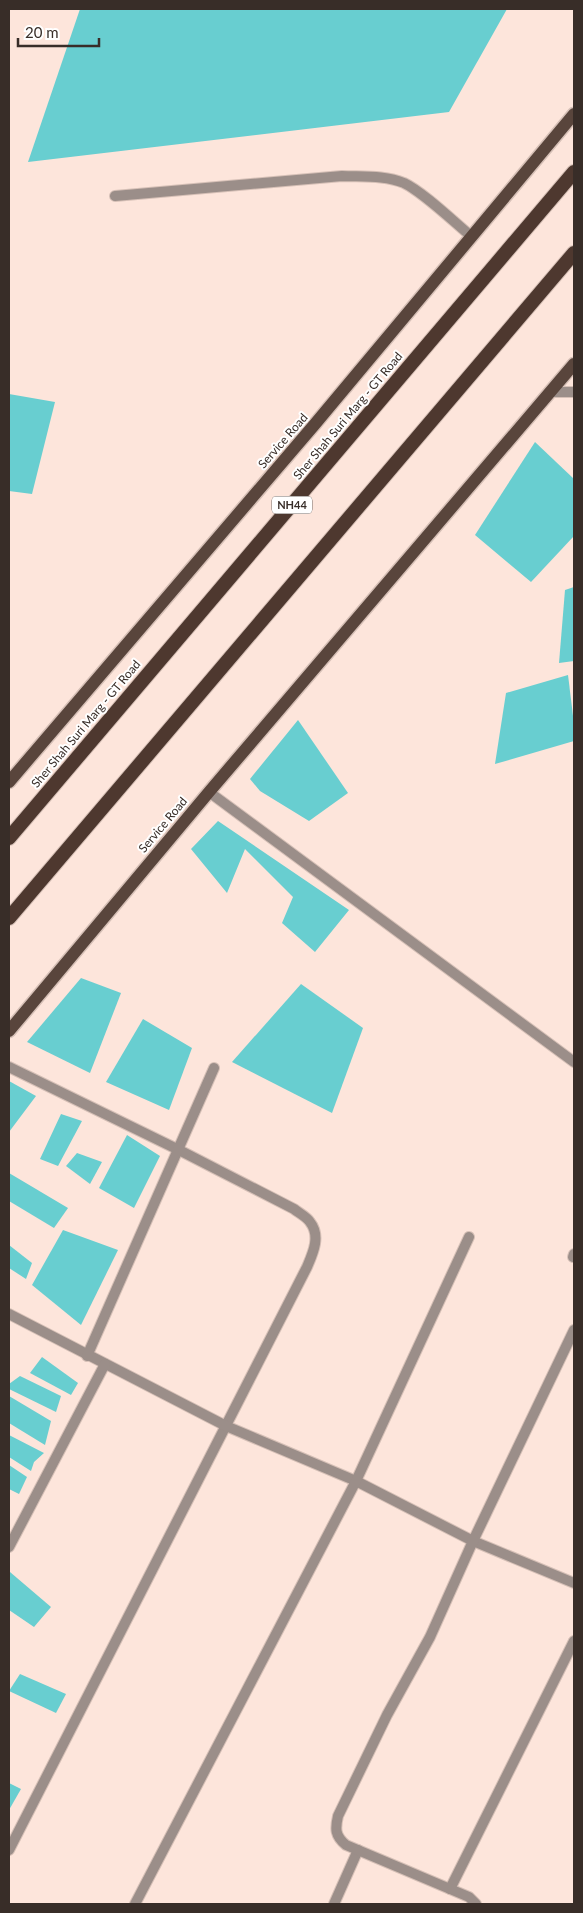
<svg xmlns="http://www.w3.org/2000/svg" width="583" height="1913" font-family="Lato,sans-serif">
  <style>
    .building { fill: #68ced0 }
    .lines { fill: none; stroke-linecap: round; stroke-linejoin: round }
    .service-casing { stroke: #d6c0b7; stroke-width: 12 }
    .minor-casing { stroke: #d6c0b7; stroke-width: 12 }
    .primary-casing { stroke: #d6c0b7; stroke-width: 15 }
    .trunk-casing { stroke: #d6c0b7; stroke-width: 16 }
    .service { stroke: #9b8e89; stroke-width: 10 }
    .minor { stroke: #9b8e89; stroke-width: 10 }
    .primary { stroke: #59453c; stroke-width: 12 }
    .trunk { stroke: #4e382f; stroke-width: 14 }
    .labels { text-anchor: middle; stroke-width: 4; stroke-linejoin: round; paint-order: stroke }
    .shield { fill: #fff; stroke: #746c68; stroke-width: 1 }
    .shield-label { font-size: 11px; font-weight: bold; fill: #382d28 }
    .street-label { font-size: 12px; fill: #382d28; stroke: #fff }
  </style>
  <rect width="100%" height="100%" fill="#fde5db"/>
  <g class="building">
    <path d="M80 9H507L449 112 28 162Z"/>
    <path d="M9 394 55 402 32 494 9 491Z"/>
    <path d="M535 442 574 479V536L531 582 475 535Z"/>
    <path d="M574 587V661L559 663 565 590Z"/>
    <path d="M568 675 574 724V741L495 764 506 693Z"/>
    <path d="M298 720 348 793 309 821 260 791 250 779Z"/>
    <path d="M218 821 349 910 315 952 282 923 293 897 245 849 227 893 191 849Z"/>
    <path d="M81 978 121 993 90 1073 27 1042Z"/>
    <path d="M301 984 363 1028 332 1113 232 1062Z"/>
    <path d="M143 1019 192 1048 169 1110 106 1082Z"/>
    <path d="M9 1081 36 1096 9 1132Z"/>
    <path d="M61 1114 82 1121 58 1166 40 1159Z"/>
    <path d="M127 1135 160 1156 134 1208 99 1188Z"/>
    <path d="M77 1153 102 1162 90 1184 66 1166Z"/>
    <path d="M9 1173 68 1208 54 1228 9 1201Z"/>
    <path d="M63 1230 118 1250 81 1325 32 1285Z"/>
    <path d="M9 1245 32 1263 26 1279 9 1268Z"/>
    <path d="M42 1357 78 1383 71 1395 30 1373Z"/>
    <path d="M20 1376 61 1396 56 1412 9 1389V1384Z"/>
    <path d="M9 1396 51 1421 45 1445 9 1423Z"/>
    <path d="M9 1435 44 1453 34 1462 31 1471 9 1457Z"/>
    <path d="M9 1465 27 1477 19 1494 9 1489Z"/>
    <path d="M10 1572 51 1607 34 1627 9 1610Z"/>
    <path d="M20 1674 66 1694 56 1713 9 1691Z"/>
    <path d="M9 1783 21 1789 9 1810Z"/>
  </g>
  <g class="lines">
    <g class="service-casing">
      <path id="service" d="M115 196 342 176C362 177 385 175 404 183 423 192 454 222 472 237"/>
    </g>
    <g class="minor-casing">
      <g id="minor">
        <path d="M552 392H574"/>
        <path d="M209 792 574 1062"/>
        <path d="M9 1067 179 1150 294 1209C299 1213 307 1217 310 1222 321 1236 313 1253 307 1267L9 1850"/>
        <path d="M573 1257 574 1254"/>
        <path d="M9 1314 226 1426 356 1481 473 1541 574 1583"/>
        <path d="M87 1356 214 1068"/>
        <path d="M9 1547 105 1364"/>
        <path d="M450 1889 574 1641"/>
        <path d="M135 1904 356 1481 469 1237"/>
        <path d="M334 1904 358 1850"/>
        <path d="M476 1904 469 1897 346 1845C335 1836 335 1829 338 1816L387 1715 430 1637 473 1541 574 1330"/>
      </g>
    </g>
    <g class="primary-casing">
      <g id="primary">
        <path d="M9 782 315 424 574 114"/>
        <path d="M9 1031 209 792 574 364"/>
      </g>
    </g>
    <g class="trunk-casing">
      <g id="trunk">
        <path d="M9 838 574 172"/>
        <path d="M9 918 574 253"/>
      </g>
    </g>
    <use href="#service" class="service"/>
    <use href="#minor" class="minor"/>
    <use href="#primary" class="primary"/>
    <use href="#trunk" class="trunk"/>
  </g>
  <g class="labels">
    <rect class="shield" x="272" y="496.5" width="40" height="17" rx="4"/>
    <g class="shield-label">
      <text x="292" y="509">NH44</text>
    </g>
    <g class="street-label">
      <text transform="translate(348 416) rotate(-50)" y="4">Sher Shah Suri Marg - GT Road</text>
      <text transform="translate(283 441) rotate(-49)" y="4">Service Road</text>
      <text transform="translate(86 724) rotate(-50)" y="4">Sher Shah Suri Marg - GT Road</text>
      <text transform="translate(163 825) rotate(-50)" y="4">Service Road</text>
    </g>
  </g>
  <rect width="583" height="1913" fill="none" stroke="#382d28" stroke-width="20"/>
  <path d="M18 38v8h81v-8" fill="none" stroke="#382d28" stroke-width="2.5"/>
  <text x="25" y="38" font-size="15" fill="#382d28" stroke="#ffffff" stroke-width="4" paint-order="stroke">20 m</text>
</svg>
